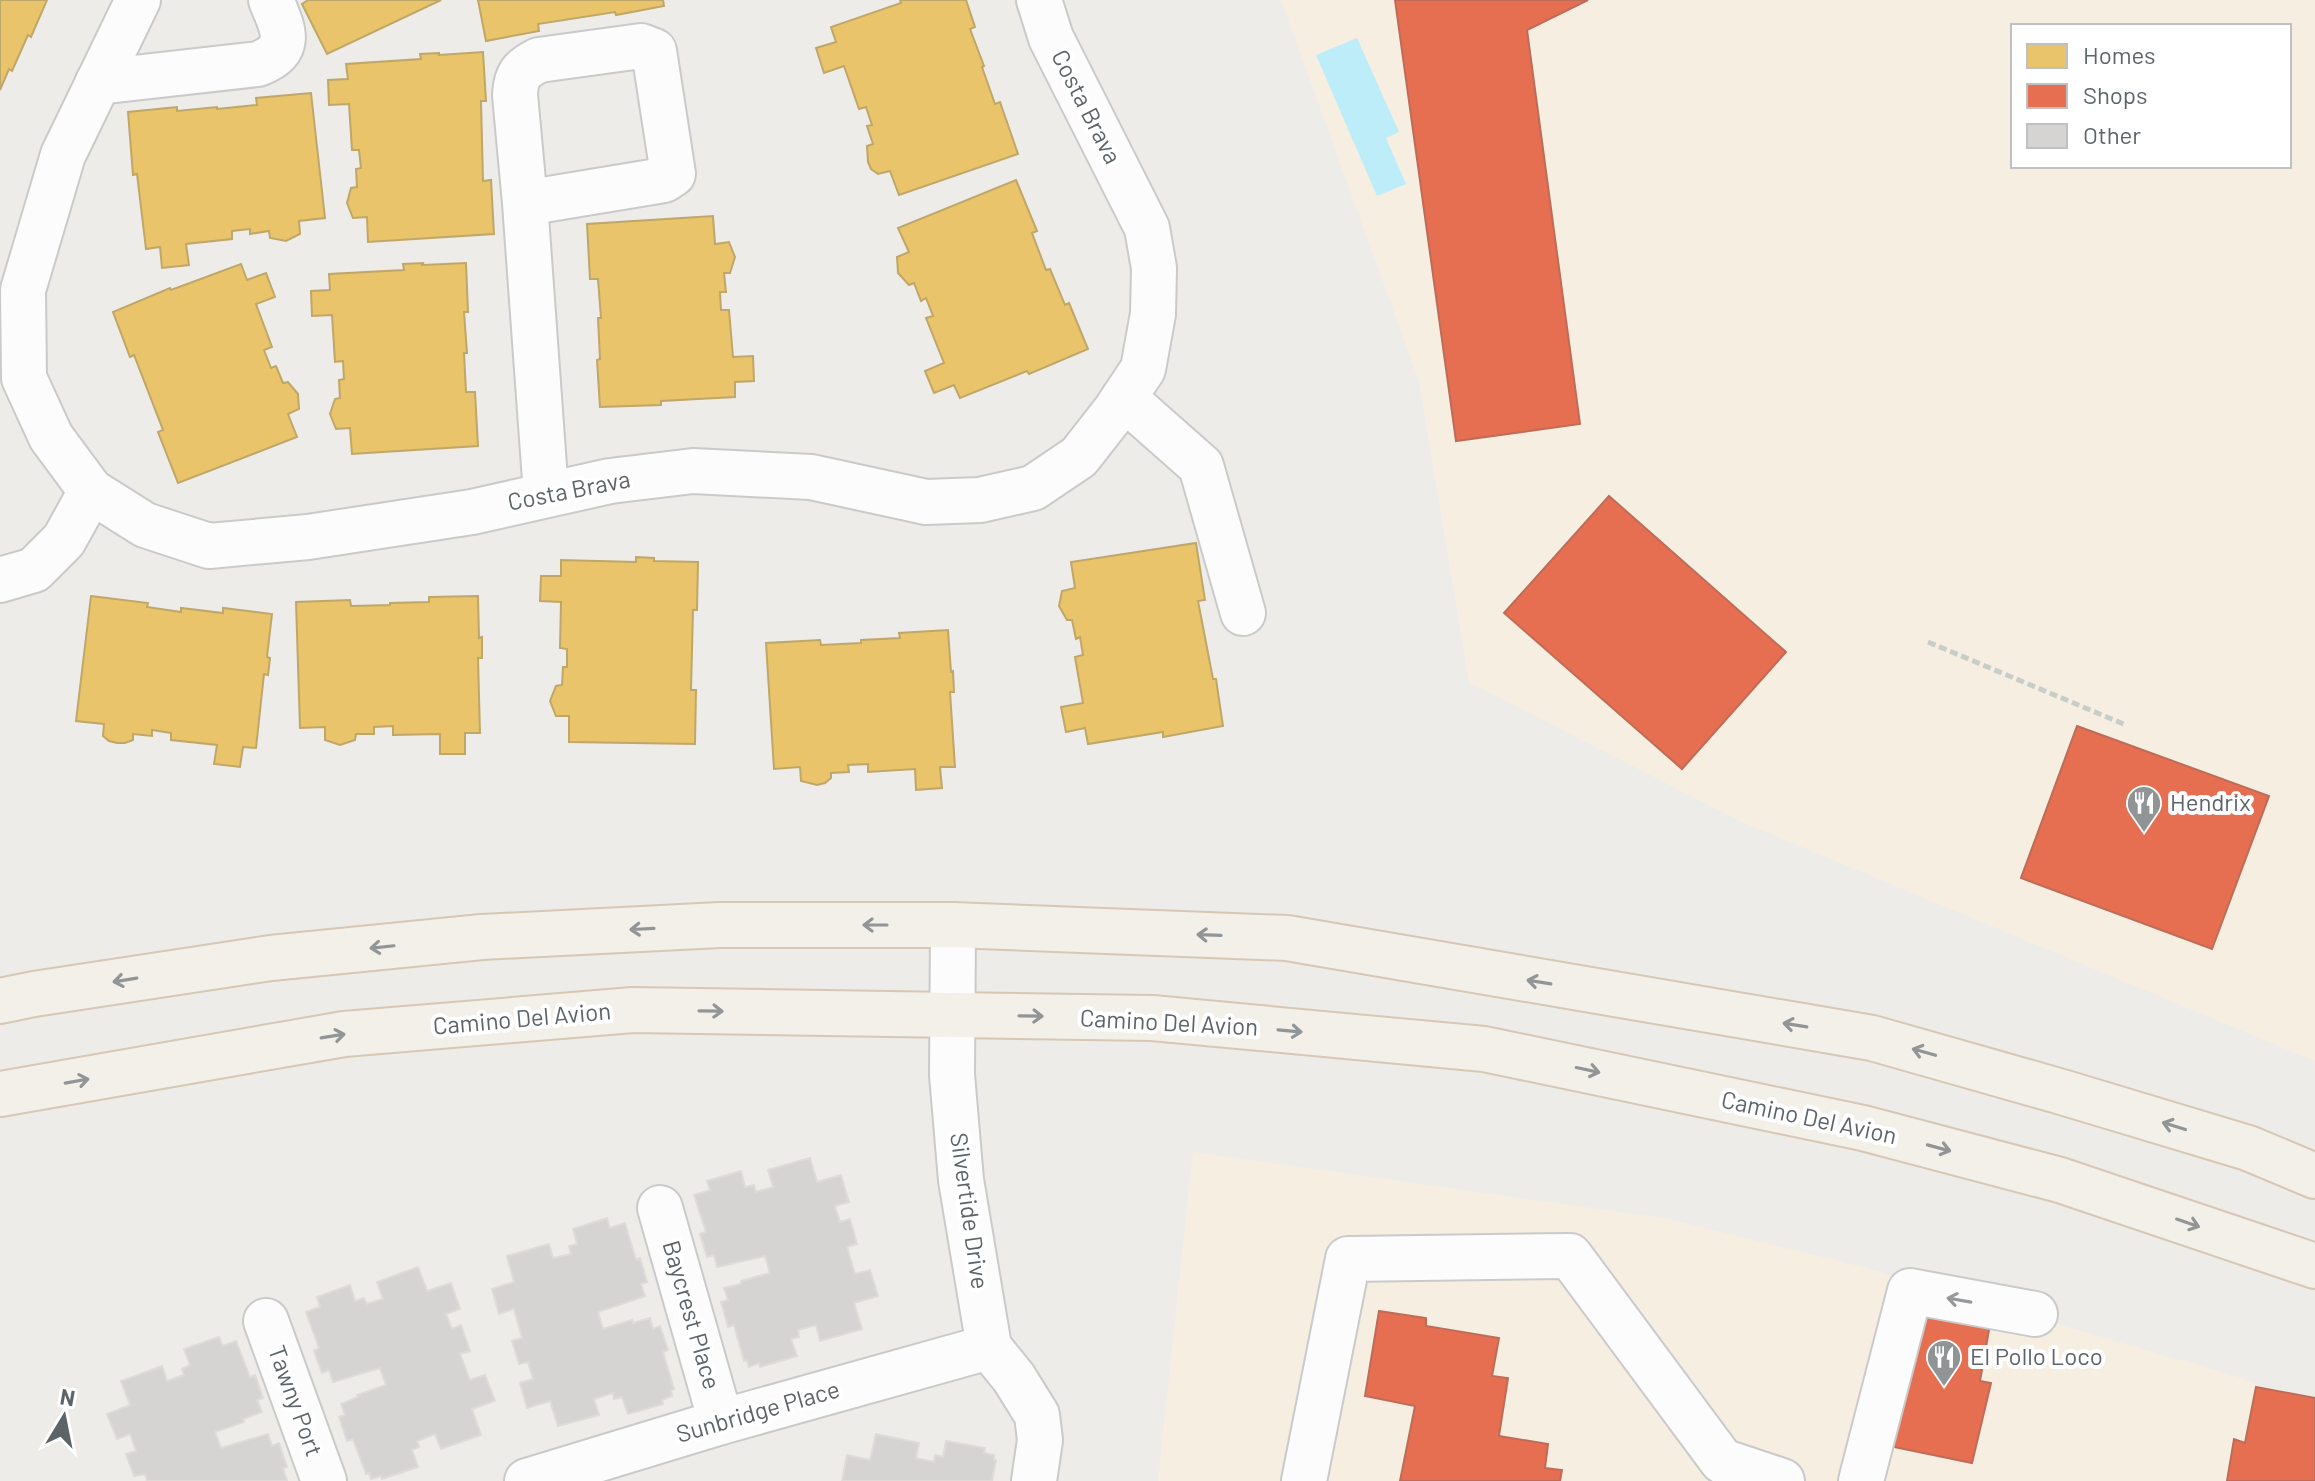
<svg xmlns="http://www.w3.org/2000/svg" width="2315" height="1481" font-family="Barlow,sans-serif">
  <style>
    .commercial { fill: #f7eee2; fill-rule: evenodd }
    .water { fill: #bdedf8 }
    .homes { fill: #e9c46a; stroke: #bfa769; stroke-width: 2 }
    .shops { fill: #e76f51; stroke: #be6c58; stroke-width: 2 }
    .building { fill: #d6d4d3; stroke: #dedbd8; stroke-width: 2 }
    .lines { fill: none; stroke-linecap: round; stroke-linejoin: round }
    .minor-casing { stroke: #cacaca; stroke-width: 48 }
    .major-casing { stroke: #d7c7b5; stroke-width: 48 }
    .path { stroke: #c7ceca; stroke-width: 5; stroke-dasharray: 8 4; stroke-linecap: butt }
    .minor { stroke: #fcfcfc; stroke-width: 44 }
    .major { stroke: #f3efe9; stroke-width: 44 }
    .oneway { stroke: #929595 }
    .oneway2 { stroke: #95999c }
    .labels { text-anchor: middle; stroke-width: 8; stroke-linejoin: round; paint-order: stroke }
    .street-label { font-size: 24px; fill: #5d6468; stroke: #fff }
    .poi-label { font-size: 24px; fill: #5d6468; stroke: #fff; text-anchor: start }
  </style>
  <rect width="100%" height="100%" fill="#eeece9"/>
  <g class="commercial">
    <path d="M1281 0H2315V1061L1742 822 1469 682 1419 381ZM2013 26H2289V166H2013Z"/>
    <path d="M1193 1152 1664 1218 1862 1267 2238 1377 2315 1409V1481H1158Z"/>
  </g>
  <path class="water" d="M1357 38 1399 132 1386 138 1406 184 1377 196 1316 55Z"/>
  <g class="homes">
    <path d="M0 0H47L31 37 28 35 12 71 9 69 0 90Z"/>
    <path d="M308 0H441L327 54 302 4Z"/>
    <path d="M478 0H663L664 6 616 15 615 12 538 24 539 31 486 41Z"/>
    <path d="M900 0H966L975 27 970 29 984 66 982 67 995 104 1000 102 1018 154 899 195 890 171 878 174 871 169 868 162 867 146 873 144 867 126 872 125 866 107 859 109 844 66 824 73 816 48 836 42 831 27 901 3Z"/>
    <path d="M483 52 486 101H481L483 181 491 180 494 234 368 242 367 217 353 218 347 203 351 188 357 187 356 169 361 168 359 150H352L349 104 329 105 328 80 348 79 346 64 421 59 420 54 439 53V55Z"/>
    <path d="M311 93 325 218 299 221 300 234 286 241 270 238 269 231 250 234V229L232 231V239L186 244 189 265 162 268 160 247 146 249 137 174 133 175 128 112 177 107V111L217 107V109L257 105 256 98Z"/>
    <path d="M1016 180 1037 231 1032 233 1046 270 1050 269 1065 305 1069 303 1088 349 1029 374 1027 371 960 398 954 385 934 393 925 371 944 363 926 318 933 316 926 298 921 301 914 283 909 285 898 273 897 257 909 252 898 228Z"/>
    <path d="M713 216 715 244 729 242 735 257 730 273H724L726 292H720L721 310H729L733 357 753 356 754 381 735 382V397L661 401V405L600 407 597 360 600 359 598 318H601L598 279H590L587 224Z"/>
    <path d="M423 263 422 265 466 263 468 312H464L467 353H464L466 392H475L478 446 352 454 350 428 336 429 330 414 335 399 340 398 339 380 344 379 343 361 335 362 332 315 312 316 311 291 330 290 329 274 404 270 403 264Z"/>
    <path d="M241 264 247 280 266 273 275 297 256 304 272 347 264 350 271 368 276 366 283 383 288 382 298 394 299 409 288 414 297 437 178 483 158 432 163 430 134 355 130 357 113 312 170 288 171 290Z"/>
    <path d="M1196 543 1205 600 1198 601 1213 679H1216L1223 726 1163 737V732L1088 744 1085 728 1066 732 1061 707 1083 703 1075 657 1083 655 1080 637 1076 639 1072 620H1067L1059 606 1062 591 1075 588 1071 562Z"/>
    <path d="M636 557 654 558V561L698 562 697 610H693L691 690H696L695 744 569 742V716H556L550 701 556 686 562 685 563 667H567V649L560 648 561 602 540 601 541 576H561V560L636 562Z"/>
    <path d="M91 596 148 603 147 607 181 612V608L223 613V608L272 614 267 657 270 658 268 675 264 674 256 748 243 747 240 767 214 764 217 745 171 740V733L152 730V736L133 734V740L125 743H117L109 741 103 736 104 724 76 721Z"/>
    <path d="M478 596 479 638 482 637V658H478L480 733H465V754H440V734L393 735V726L374 727V734H356L355 740 340 745 325 740V727L300 728 296 602 350 600 351 606 390 605V603L429 602V597Z"/>
    <path d="M948 630 951 672 953 671 954 692H950L955 767H940L942 788 916 790 915 769 868 772V764L848 765 849 772 831 773V778L825 783 817 785 801 781 800 767 774 769 766 643 820 640 821 645 861 643V640L900 638 899 633Z"/>
  </g>
  <g class="shops">
    <path d="M1395 0H1588L1527 30 1580 424 1456 441Z"/>
    <path d="M1609 496 1786 652 1682 769 1504 613Z"/>
    <path d="M2077 726 2269 796 2212 949 2021 878Z"/>
    <path d="M1379 1311 1426 1318V1326L1499 1338 1492 1376 1508 1378 1499 1436 1548 1444 1545 1468 1562 1470 1560 1481H1400L1415 1406 1365 1396Z"/>
    <path d="M1916 1311 1990 1324 1980 1381 1991 1383 1972 1463 1894 1447Z"/>
    <path d="M2256 1387 2315 1398V1481H2227L2234 1439 2245 1443Z"/>
  </g>
  <g class="building">
    <path d="M810 1158 817 1182 841 1175 849 1202 835 1206 840 1222 850 1219 857 1244 847 1247 855 1274 870 1270 878 1296 854 1303 862 1329 820 1341 816 1325 798 1330 799 1337 791 1339 797 1356 760 1367 759 1363 749 1367 747 1360 744 1361 734 1325 728 1327 721 1302 728 1300 724 1288 741 1284V1281L770 1273 765 1256 717 1267 714 1255 707 1257 700 1234 706 1232 694 1195 710 1190 707 1181 741 1171 745 1187 754 1185 756 1192 773 1187 768 1170Z"/>
    <path d="M607 1218 610 1228 625 1223 636 1260 640 1258 647 1282 641 1284 645 1296 598 1312 603 1329 632 1320 633 1323 650 1318 653 1329 660 1326 668 1350 663 1352 674 1389 671 1390 672 1396 662 1400 663 1404 628 1414 622 1397 614 1399 613 1393 594 1399 599 1415 558 1426 550 1401 527 1408 520 1383 533 1379 528 1362 519 1364 512 1341 522 1338 514 1309 499 1314 492 1289 514 1282 507 1256 549 1244 553 1258 571 1254 569 1246 577 1244 573 1229Z"/>
    <path d="M418 1267 427 1291 451 1283 460 1309 446 1314 452 1329 461 1325 470 1351 460 1354 470 1380 485 1375 495 1401 472 1409 481 1435 441 1449 435 1434 417 1441 419 1447 412 1450 418 1467 382 1479 381 1476 371 1479 369 1473 366 1474 353 1439 347 1441 339 1417 345 1415 341 1404 358 1397 357 1395 386 1385 380 1368 333 1382 329 1370 322 1373 314 1351 319 1348 306 1312 320 1307 317 1297 350 1285 355 1301 364 1298 367 1304 383 1299 377 1282Z"/>
    <path d="M219 1337 223 1346 236 1341 250 1377 255 1375 263 1398 257 1400 262 1412 243 1419 244 1422 215 1432 221 1448 268 1434 272 1446 279 1443 287 1467 283 1468 287 1481H147L145 1474 134 1476 126 1454 136 1451 130 1434 117 1439 107 1414 130 1405 121 1381 162 1366 167 1381 184 1375 182 1369 190 1365 184 1349Z"/>
    <path d="M876 1434 919 1443 916 1458 934 1462 935 1455 943 1457 946 1441 985 1448 984 1453 994 1455V1460H996L992 1481H842L847 1455 870 1460Z"/>
  </g>
  <g class="lines">
    <g class="minor-casing">
      <g id="minor">
        <path d="M138 0 63 155 23 290 24 378 51 437 91 491 145 525 209 546 308 537 472 512 610 481 693 471 811 477 926 502 980 500 1033 488 1079 457 1115 411 1143 369 1153 314 1154 268 1147 228 1051 38 1039 0"/>
        <path d="M98 82 258 64C295 50 283 29 271 0"/>
        <path d="M525 203 664 180 673 174 654 51 641 46 539 60C521 69 516 75 515 95L525 203 546 494"/>
        <path d="M1124 398 1201 466 1243 613"/>
        <path d="M0 580 34 570 64 540 91 491"/>
        <path d="M953 925 952 1075 961 1180 989 1347 1014 1378 1037 1415 1040 1440 1034 1481"/>
        <path d="M660 1208 721 1422"/>
        <path d="M266 1321 324 1481"/>
        <path d="M527 1481 721 1422 989 1347"/>
        <path d="M1304 1481 1348 1259 1570 1256 1722 1461 1782 1481"/>
        <path d="M1861 1481 1910 1291 2035 1314"/>
      </g>
    </g>
    <g class="major-casing">
      <g id="major">
        <path d="M0 1001 34 994 271 958 482 937 720 925H953L1287 938 1872 1038 2062 1092 2248 1148 2315 1176"/>
        <path d="M0 1094 344 1034 633 1010 1152 1018 1484 1049 1863 1128 2060 1180 2315 1266"/>
      </g>
    </g>
    <path class="path" d="M1928 642 2126 725"/>
    <use href="#minor" class="minor"/>
    <use href="#major" class="major"/>
  </g>
  <defs><path id="oneway-shaft" d="M-6 0H5M1.5-3L5.5 0L1.5 3" fill="none" stroke-width="1.6" stroke-linecap="round" stroke-linejoin="round" transform="scale(2)"/></defs>
  <g class="oneway">
    <use href="#oneway-shaft" transform="translate(875 925) rotate(180)"/>
    <use href="#oneway-shaft" transform="translate(642 929) rotate(177)"/>
    <use href="#oneway-shaft" transform="translate(1209 935) rotate(-178)"/>
    <use href="#oneway-shaft" transform="translate(382 947) rotate(174)"/>
    <use href="#oneway-shaft" transform="translate(125 980) rotate(171)"/>
    <use href="#oneway-shaft" transform="translate(1539 982) rotate(-171)"/>
    <use href="#oneway-shaft" transform="translate(711 1011) rotate(1)"/>
    <use href="#oneway-shaft" transform="translate(1031 1016) rotate(1)"/>
    <use href="#oneway-shaft" transform="translate(1795 1025) rotate(-171)"/>
    <use href="#oneway-shaft" transform="translate(1290 1031) rotate(5)"/>
    <use href="#oneway-shaft" transform="translate(333 1036) rotate(-9)"/>
    <use href="#oneway-shaft" transform="translate(1924 1052) rotate(-164)"/>
    <use href="#oneway-shaft" transform="translate(1588 1070) rotate(12)"/>
    <use href="#oneway-shaft" transform="translate(77 1081) rotate(-10)"/>
    <use href="#oneway-shaft" transform="translate(2174 1126) rotate(-163)"/>
    <use href="#oneway-shaft" transform="translate(1939 1148) rotate(15)"/>
    <use href="#oneway-shaft" transform="translate(2188 1223) rotate(19)"/>
  </g>
  <use class="oneway2" href="#oneway-shaft" transform="translate(1959 1300) rotate(-170)"/>
  <defs>
    <g id="restaurant-pin" transform="scale(1.8)"><path d="M0 17L-7.5 6A9.5 9.5 0 1 1 7.5 6Z" fill="#909495" stroke="#fff"/><path d="M-5-6h1v4h1v-4h1v4h1v-4h1v5L-1.5 .5V6h-2V.5L-5-1ZM5-6V6H3V1.5H1.5Q1.5-4 5-6Z" fill="#fff"/></g>
  </defs>
  <g fill-rule="evenodd">
    <use href="#restaurant-pin" x="2144" y="803"/>
    <use href="#restaurant-pin" x="1944" y="1357"/>
  </g>
  <g class="labels">
    <g class="street-label">
      <text transform="translate(1086 107) rotate(63)" y="8">Costa Brava</text>
      <text transform="translate(569 491) rotate(-11)" y="8">Costa Brava</text>
      <text transform="translate(522 1019) rotate(-5)" y="8">Camino Del Avion</text>
      <text transform="translate(1169 1023) rotate(3)" y="8">Camino Del Avion</text>
      <text transform="translate(1809 1118) rotate(12)" y="8">Camino Del Avion</text>
      <text transform="translate(969 1211) rotate(82)" y="8">Silvertide Drive</text>
      <text transform="translate(691 1315) rotate(74)" y="8">Baycrest Place</text>
      <text transform="translate(295 1401) rotate(70)" y="8">Tawny Port</text>
      <text transform="translate(758 1412) rotate(-16)" y="8">Sunbridge Place</text>
    </g>
    <g class="poi-label">
      <text x="2170" y="811">Hendrix</text>
      <text x="1970" y="1365">El Pollo Loco</text>
    </g>
  </g>
  <rect x="2011" y="24" width="280" height="144" fill="#ffffff" stroke="#bec1c3" stroke-width="2"/>
  <rect x="2027" y="44" width="40" height="24" fill="#e9c46a" stroke="#bec1c3" stroke-width="2"/>
  <text x="2083" y="64" font-size="24" fill="#5d6468">Homes</text>
  <rect x="2027" y="84" width="40" height="24" fill="#e76f51" stroke="#bec1c3" stroke-width="2"/>
  <text x="2083" y="104" font-size="24" fill="#5d6468">Shops</text>
  <rect x="2027" y="124" width="40" height="24" fill="#d6d4d3" stroke="#bec1c3" stroke-width="2"/>
  <text x="2083" y="144" font-size="24" fill="#5d6468">Other</text>
  <g transform="translate(64 1417) rotate(10)" stroke="#ffffff" stroke-width="6" paint-order="stroke">
  <path d="M0-6L14 30L0 20L-14 30Z" fill="#5d6468"/>
  <text y="-12" font-size="22" font-weight="bold" text-anchor="middle" fill="#5d6468">N</text>
  </g>
</svg>
